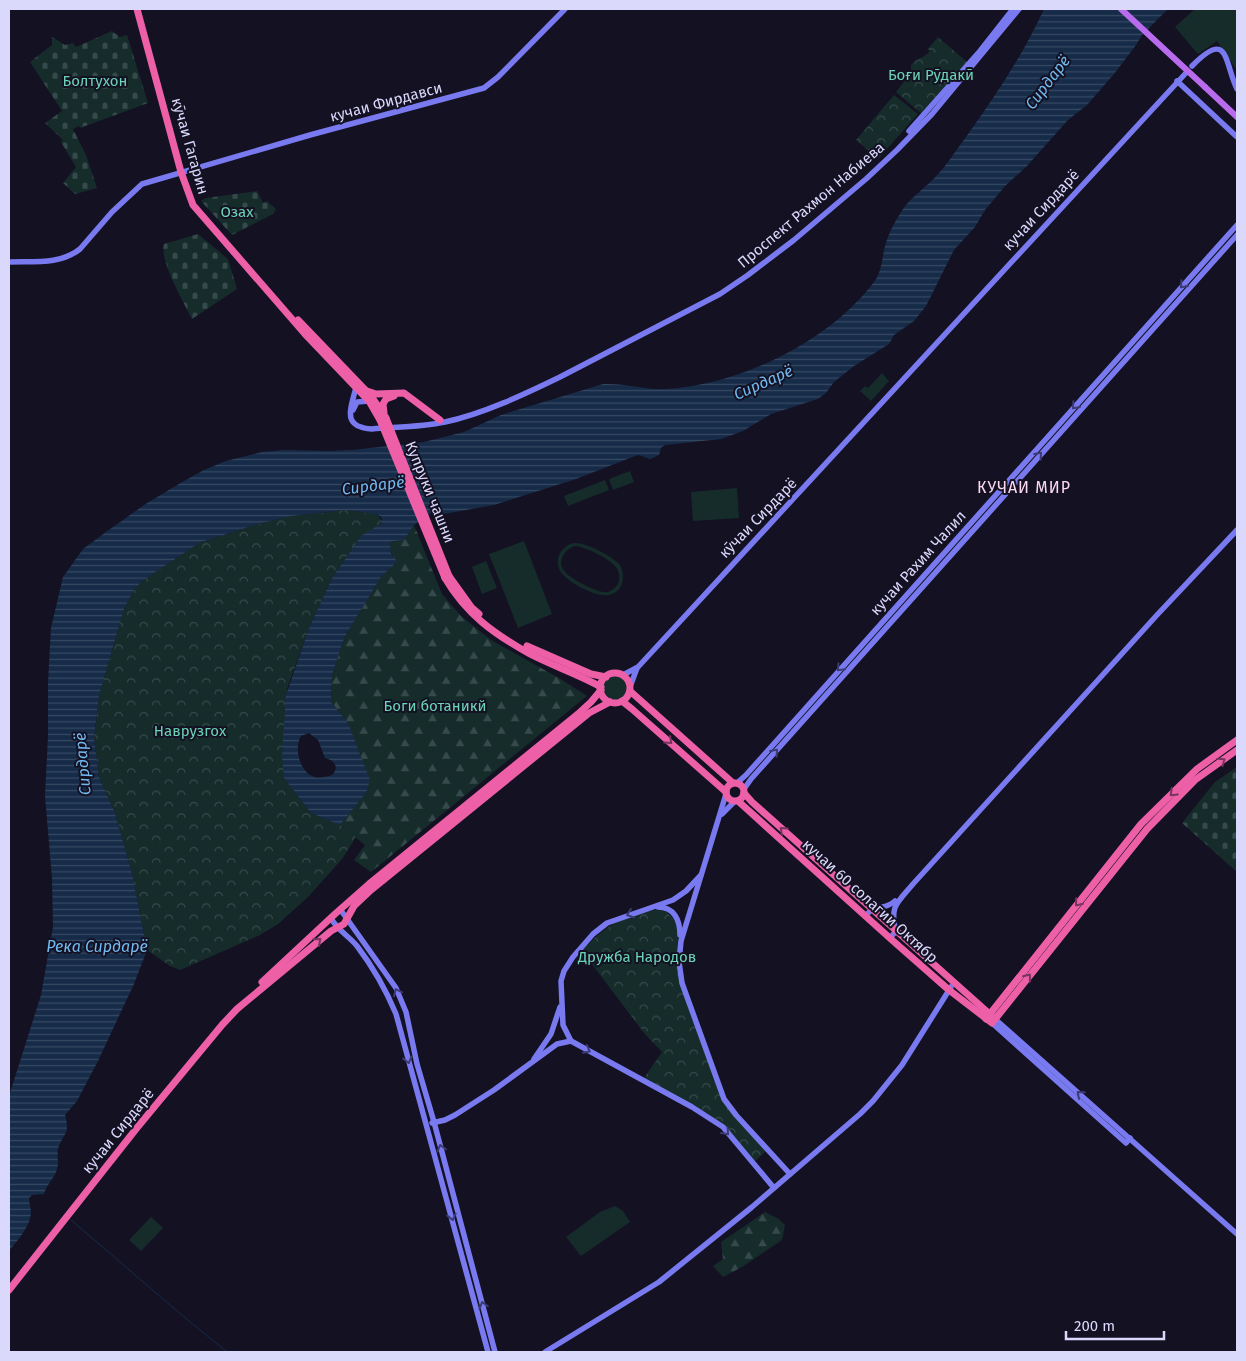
<svg xmlns="http://www.w3.org/2000/svg" width="1246" height="1361" font-family="'Fira Sans',sans-serif">
  <style>
    .grass { fill: #152c2b; fill-rule: evenodd }
    .forest { fill: url(#forest-firs) }
    .cemetery { fill: url(#cemetery-stones) }
    .park { fill: url(#park-crowns) }
    .water { fill: url(#water-rules); fill-rule: evenodd }
    .lines { fill: none; stroke-linecap: round; stroke-linejoin: round }
    .stream { stroke: #162b48; stroke-width: 1 }
    .secondary { stroke: #797af0; stroke-width: 5.5 }
    .primary { stroke: #b96bee; stroke-width: 6 }
    .highway { stroke: #ed60a8; stroke-width: 7 }
    .primary-bridge { stroke: #b96bee; stroke-width: 6 }
    .highway-bridge { stroke: #ed60a8; stroke-width: 7 }
    .oneway { stroke: #3c3b75 }
    .oneway2 { stroke: #76355f }
    .labels { text-anchor: middle; stroke-width: 4; stroke-linejoin: round; paint-order: stroke }
    .park-label { font-size: 15px; fill: #6bd3b6; stroke: #141123 }
    .street-label { font-size: 15px; fill: #dad8fb; stroke: #141123 }
    .water-label { font-size: 16px; font-style: italic; fill: #71b9ef; stroke: #141123 }
    .neighbourhood-label { font-size: 16px; letter-spacing: 1px; fill: #fbd9f0; stroke: #141123 }
  </style>
  <defs>
    <pattern id="forest-firs" width="22" height="20" patternUnits="userSpaceOnUse" patternTransform="scale(1.25)"><rect width="22" height="20" fill="#152c2b"/><path d="M5 1l3.5 6h-7zM16 11l3.5 6h-7z" fill="#364a4b"/></pattern>
    <pattern id="cemetery-stones" width="16" height="16" patternUnits="userSpaceOnUse" patternTransform="scale(1.25)"><rect width="16" height="16" fill="#152c2b"/><path d="M2 7V4a2 2 0 0 1 4 0v3zM10 15v-3a2 2 0 0 1 4 0v3z" fill="#364a4b"/></pattern>
    <pattern id="park-crowns" width="20" height="18" patternUnits="userSpaceOnUse" patternTransform="scale(1.25)"><rect width="20" height="18" fill="#152c2b"/><path d="M2 6a3 3 0 1 1 6 0M12 15a3 3 0 1 1 6 0" fill="none" stroke="#364a4b"/></pattern>
    <pattern id="water-rules" width="6" height="5" patternUnits="userSpaceOnUse" patternTransform="scale(1.25)"><rect width="6" height="5" fill="#162b48"/><path d="M0 2.5h6" fill="none" stroke="#374963"/></pattern>
  </defs>
  <rect width="100%" height="100%" fill="#141123"/>
  <g class="grass">
    <path d="M1195 9H1237V70L1217 41 1198 54 1175 27Z"/>
    <path d="M882 373 889 381 871 401 860 391 865 386 868 388Z"/>
    <path d="M630 471 634 482 613 490 609 479Z"/>
    <path d="M605 480 609 490 568 506 564 496Z"/>
    <path d="M737 488 739 518 693 521 691 492Z"/>
    <path d="M524 541 552 614 518 628 489 554Z"/>
    <path d="M574 543C585 542 612 556 619 564 623 570 624 577 622 583 621 588 617 592 612 594 600 600 568 583 561 572 553 560 561 546 574 543ZM575 546C584 546 610 559 616 567 619 571 620 576 619 581 617 587 613 590 608 592 599 594 573 580 566 573 556 563 563 550 575 546Z"/>
    <path d="M486 561 497 588 482 594 472 567Z"/>
    <circle cx="615" cy="688" r="12"/>
    <path d="M615 1206 623 1211 630 1222 581 1256 566 1237 600 1212Z"/>
    <path d="M151 1217 163 1228 141 1251 129 1240Z"/>
  </g>
  <g class="forest">
    <path d="M414 525 442 594 461 616 491 640 559 678 587 696 371 872 354 860 365 845 340 825 365 793 348 723 331 702 332 675 344 638 381 577 396 563C395 555 389 552 390 543L393 541 404 540Z"/>
    <path d="M765 1212 779 1219 785 1225 782 1240 742 1267 723 1277 713 1266 723 1259 721 1242Z"/>
  </g>
  <g class="cemetery">
    <path d="M112 31 120 37 127 35 148 103 80 128 79 126 73 129 86 155 97 188 75 194 63 183 76 167 61 142 63 140 45 123 62 111 30 62 52 45V37L65 45 73 43 76 47Z"/>
    <path d="M257 191 263 203 267 201 276 209 273 214 232 235 201 201 206 198Z"/>
    <path d="M198 234 228 259 237 289 192 319C184 303 159 260 164 244Z"/>
    <path d="M1237 767V872L1182 823 1215 782Z"/>
  </g>
  <g class="park">
    <path d="M938 37 967 62 923 115 896 92 911 73V65C917 58 924 58 930 51L928 49Z"/>
    <path d="M894 95 918 114 878 159 856 140Z"/>
    <path d="M346 510 377 514 382 521V523L350 552 332 578 309 628 287 689 284 778 311 813 340 825 356 837 342 859 308 897 278 924 260 935 180 970 170 966 147 950 132 873 115 813 99 777 94 738 99 696 124 609 134 590 142 581 201 542 258 524 292 516Z"/>
    <path d="M659 909 666 911 675 921 679 935 677 972 723 1099 766 1151 755 1161 724 1125 708 1114 644 1078 662 1052 644 1033 582 951C605 925 624 915 659 909Z"/>
  </g>
  <path class="water" d="M1044 9H1168L1142 35 1136 45 1114 74 1087 105 1068 120 1026 167 1006 185 985 210 975 227 954 250 926 306 914 321 894 335 889 344 854 366 834 382 826 393 818 399 771 414 743 431 721 439 665 445 661 448 659 455 650 459 639 455 635 456 576 479 494 505 444 514 431 513 414 525 404 540 393 541 390 543 391 553 397 562 381 577 344 638 332 675 331 702 348 723 370 780 366 793 340 825 311 813 284 778 282 755 286 695 309 628 332 578 361 536 382 523V518L377 514 346 510 292 516 258 524 201 542 142 581 134 590 124 609 99 696 94 738 99 777 115 813 132 873 147 950 134 984 98 1061 77 1101 65 1115C71 1135 62 1134 58 1149 57 1155 59 1163 57 1169 55 1178 47 1183 44 1194L32 1195 29 1198C29 1203 31 1208 31 1213 30 1227 17 1241 9 1251V1096L41 995 53 927 52 878 45 796 48 736V683L51 628 63 577 83 549 106 532 147 503 184 481 204 470 226 461 262 452 284 450 329 451 352 450 424 442 464 432 501 415 603 384C625 383 646 390 667 389 740 385 830 341 874 282 881 273 882 261 884 250 887 236 895 221 903 209 913 195 927 187 938 174 947 165 953 154 961 144 992 101 1022 57 1044 9ZM309 733 318 740 325 758C334 760 340 767 332 775 325 777 318 779 312 776 299 770 294 747 301 736Z"/>
  <g class="lines">
    <path class="stream" d="M71 1220C123 1264 174 1310 227 1352"/>
    <g class="secondary">
      <path d="M1192 66C1229 28 1224 62 1237 89"/>
      <path d="M1177 81 1237 137"/>
      <path d="M909 131 980 51 1013 9"/>
      <path d="M9 262C33 261 60 265 80 249L112 212 142 184 310 135 484 88 498 77 565 9"/>
      <path d="M356 387C351 409 341 427 372 429 396 427 421 427 445 422 483 414 525 394 560 377L720 294 748 275 794 240 866 179 897 150 932 114 1019 9"/>
      <path d="M353 410 357 402 369 401"/>
      <path d="M623 675 638 667 1185 74"/>
      <path d="M630 687 637 668"/>
      <path d="M737 783 746 775 1237 225"/>
      <path d="M744 789 751 779 1237 235"/>
      <path d="M726 794 681 941 679 962 682 983 724 1099 736 1115 790 1174"/>
      <path d="M722 814 735 801"/>
      <path d="M701 875 686 891 673 900 607 923 593 934 573 957 564 971 561 981 563 1025 571 1041 692 1107 723 1127 774 1188"/>
      <path d="M658 907C674 907 680 920 680 935"/>
      <path d="M340 909 396 988 406 1012 417 1064 434 1122 495 1352"/>
      <path d="M866 915C877 903 884 911 895 901"/>
      <path d="M331 918C336 929 349 936 357 946 373 967 386 990 396 1014L488 1352"/>
      <path d="M890 938 896 931C889 906 898 902 913 884L1157 615 1237 530"/>
      <path d="M995 1019 1237 1234"/>
      <path d="M992 1023 1126 1143 1130 1138"/>
      <path d="M534 1059 551 1034 560 1007"/>
      <path d="M432 1123 445 1120 455 1115 494 1090 557 1044 571 1041"/>
      <path d="M545 1352 659 1282 752 1207 860 1114 873 1101 902 1065 951 987"/>
    </g>
    <path class="primary" d="M1205 87 1237 117"/>
    <g class="highway">
      <path d="M137 9 181 172 193 205 305 334 369 401 380 420"/>
      <path d="M298 320 371 396 386 418"/>
      <path d="M367 391 376 394 404 393 440 420"/>
      <path d="M384 413 383 404 386 399 394 396"/>
      <path d="M449 576 472 608 479 614"/>
      <path d="M445 578C466 614 494 634 530 654 553 666 578 674 601 687"/>
      <path d="M527 646 591 674 606 677"/>
      <circle cx="615" cy="688" r="15"/>
      <path d="M630 691 733 783"/>
      <path d="M622 701 632 709 726 792"/>
      <circle cx="735" cy="792" r="9"/>
      <path d="M744 793 752 802 993 1017"/>
      <path d="M738 801 892 940 949 990 992 1023 1147 829 1195 780 1237 750"/>
      <path d="M262 982 335 914 369 884 578 714 591 702 601 690"/>
      <path d="M986 1019 1141 824 1197 769 1237 740"/>
      <path d="M9 1290 136 1129 222 1025 237 1009 331 931 344 924 354 906 371 890 589 713 610 702"/>
    </g>
    <path class="primary-bridge" d="M1121 9 1205 87"/>
    <g class="highway-bridge">
      <path d="M386 418 449 576"/>
      <path d="M380 420 445 578"/>
    </g>
  </g>
  <defs><path id="oneway-chevron" d="M-2-3.5L2.5 0L-2 3.5" fill="none" stroke-width="1.6" stroke-linecap="round" stroke-linejoin="round" transform="scale(1.25)"/></defs>
  <g class="oneway">
    <use href="#oneway-chevron" transform="translate(1183 285) rotate(132)"/>
    <use href="#oneway-chevron" transform="translate(1075 406) rotate(132)"/>
    <use href="#oneway-chevron" transform="translate(1039 455) rotate(-48)"/>
    <use href="#oneway-chevron" transform="translate(840 668) rotate(133)"/>
    <use href="#oneway-chevron" transform="translate(775 752) rotate(-48)"/>
    <use href="#oneway-chevron" transform="translate(630 914) rotate(161)"/>
    <use href="#oneway-chevron" transform="translate(397 992) rotate(-116)"/>
    <use href="#oneway-chevron" transform="translate(587 1050) rotate(28)"/>
    <use href="#oneway-chevron" transform="translate(408 1060) rotate(76)"/>
    <use href="#oneway-chevron" transform="translate(1080 1094) rotate(-139)"/>
    <use href="#oneway-chevron" transform="translate(726 1132) rotate(48)"/>
    <use href="#oneway-chevron" transform="translate(441 1148) rotate(-105)"/>
    <use href="#oneway-chevron" transform="translate(452 1217) rotate(76)"/>
    <use href="#oneway-chevron" transform="translate(483 1305) rotate(-105)"/>
  </g>
  <g class="oneway2">
    <use href="#oneway-chevron" transform="translate(669 741) rotate(42)"/>
    <use href="#oneway-chevron" transform="translate(1222 761) rotate(-35)"/>
    <use href="#oneway-chevron" transform="translate(1173 793) rotate(136)"/>
    <use href="#oneway-chevron" transform="translate(783 830) rotate(-138)"/>
    <use href="#oneway-chevron" transform="translate(1078 903) rotate(129)"/>
    <use href="#oneway-chevron" transform="translate(318 941) rotate(-40)"/>
    <use href="#oneway-chevron" transform="translate(1028 977) rotate(-52)"/>
  </g>
  <g class="labels">
    <g class="park-label">
      <text x="931" y="80">Боғи Рӯдакӣ</text>
      <text x="95" y="86">Болтухон</text>
      <text x="237" y="217">Озах</text>
      <text x="435" y="711">Боги ботаникй</text>
      <text x="190" y="736">Наврузгох</text>
      <text x="637" y="962">Дружба Народов</text>
    </g>
    <g class="street-label">
      <text transform="translate(386 102) rotate(-15)" y="5">кучаи Фирдавси</text>
      <text transform="translate(190 146) rotate(74)" y="5">кӯчаи Гагарин</text>
      <text transform="translate(811 205) rotate(-40)" y="5">Проспект Рахмон Набиева</text>
      <text transform="translate(1041 210) rotate(-47)" y="5">кучаи Сирдарё</text>
      <text transform="translate(430 492) rotate(68)" y="5">Купруки чашни</text>
      <text transform="translate(758 518) rotate(-46)" y="5">кӯчаи Сирдарё</text>
      <text transform="translate(918 563) rotate(-48)" y="5">кучаи Рахим Чалил</text>
      <text transform="translate(870 901) rotate(42)" y="5">кучаи 60 солагии Октябр</text>
      <text transform="translate(118 1131) rotate(-51)" y="5">кучаи Сирдарё</text>
    </g>
    <g class="water-label">
      <text transform="translate(1047 82) rotate(-53)" y="6">Сирдарё</text>
      <text transform="translate(763 382) rotate(-24)" y="6">Сирдарё</text>
      <text transform="translate(373 485) rotate(-7)" y="6">Сирдарё</text>
      <text transform="translate(82 764) rotate(-95)" y="6">Сирдарё</text>
      <text x="97" y="952">Река Сирдарё</text>
    </g>
    <g class="neighbourhood-label">
      <text x="1024" y="493">КУЧАИ МИР</text>
    </g>
  </g>
  <rect width="1246" height="1361" fill="none" stroke="#dad8fb" stroke-width="20"/>
  <path d="M1066 1331v8h98v-8" fill="none" stroke="#dad8fb" stroke-width="2.5"/>
  <text x="1074" y="1331" font-size="15" fill="#dad8fb" stroke="#141123" stroke-width="4" paint-order="stroke">200 m</text>
</svg>
